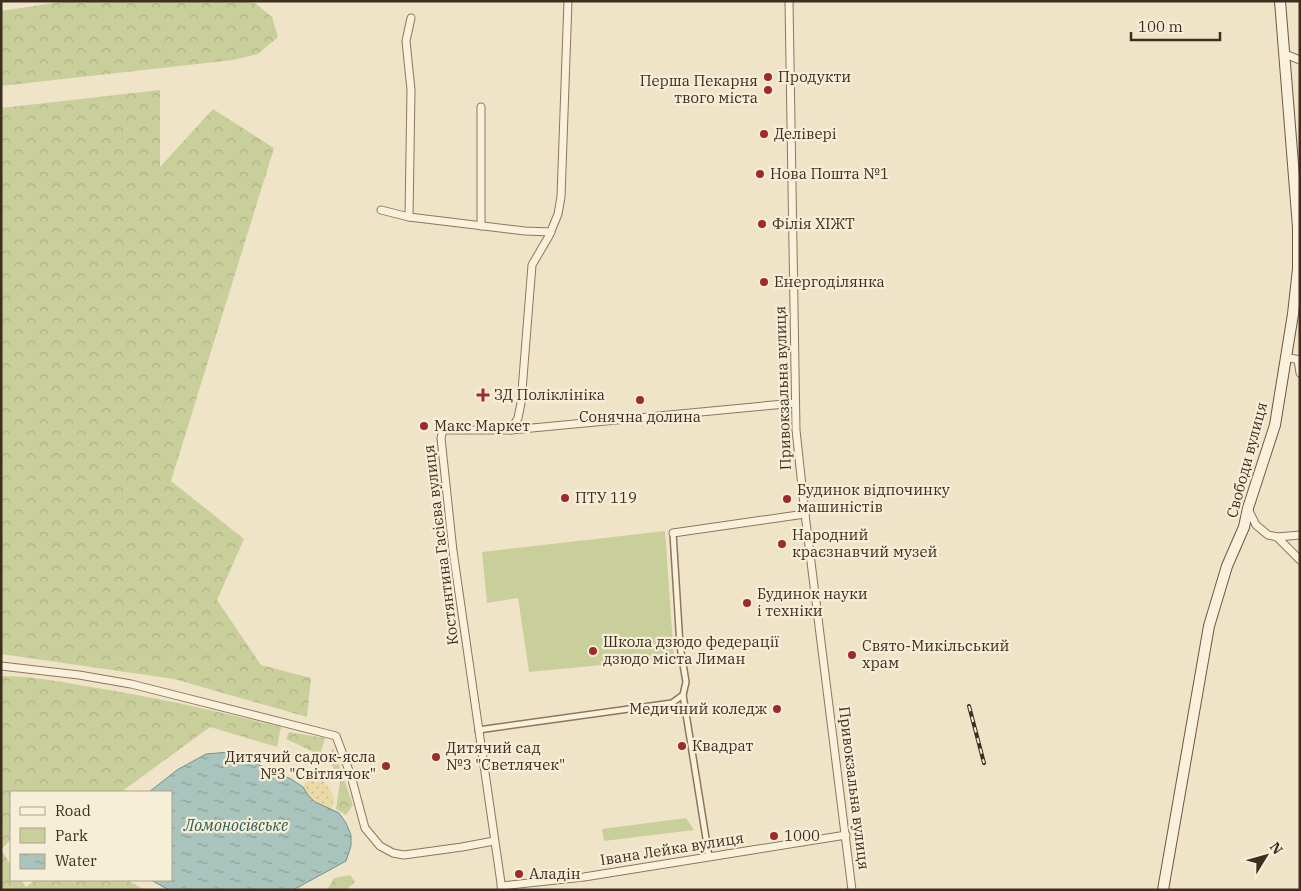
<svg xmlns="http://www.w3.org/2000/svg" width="1301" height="891" font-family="'IBM Plex Serif',serif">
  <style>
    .forest { fill: url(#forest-crowns) }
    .sand { fill: url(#sand-dots) }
    .park { fill: #c9cf9b }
    .water { fill: url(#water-ripples); stroke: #6f938a }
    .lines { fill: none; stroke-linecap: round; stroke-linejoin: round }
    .pedestrian-casing { stroke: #8d765c; stroke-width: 8 }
    .minor-casing { stroke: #8d765c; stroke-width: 9 }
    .secondary-casing { stroke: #6f573f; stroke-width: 12 }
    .pedestrian { stroke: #faf1dc; stroke-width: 5 }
    .minor { stroke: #faf1dc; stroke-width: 7 }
    .secondary { stroke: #faf1dc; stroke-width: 10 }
    .rail-casing { stroke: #3d2e20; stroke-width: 4 }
    .rail { stroke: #f7eed8; stroke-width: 2; stroke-dasharray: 5.5; stroke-linecap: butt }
    .poi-dot { fill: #9e2a2b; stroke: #f7eed8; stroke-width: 2 }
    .labels { text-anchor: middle; stroke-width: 4.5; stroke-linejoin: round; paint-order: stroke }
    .poi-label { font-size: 15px; fill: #3d2e20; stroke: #f7eed8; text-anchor: start }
    .street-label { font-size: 15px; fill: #3d2e20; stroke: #f7eed8 }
    .water-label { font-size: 16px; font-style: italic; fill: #2f5d5a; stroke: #f7eed8 }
  </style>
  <defs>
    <pattern id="forest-crowns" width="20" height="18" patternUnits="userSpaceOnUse" patternTransform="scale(1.25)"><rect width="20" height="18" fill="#c9cf9b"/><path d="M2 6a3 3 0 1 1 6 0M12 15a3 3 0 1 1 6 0" fill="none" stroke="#aeb285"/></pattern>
    <pattern id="sand-dots" width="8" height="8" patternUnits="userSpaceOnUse" patternTransform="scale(1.25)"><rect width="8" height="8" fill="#ecd9a5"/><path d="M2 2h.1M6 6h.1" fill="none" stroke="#cbbb8e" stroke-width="1.8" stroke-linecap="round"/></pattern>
    <pattern id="water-ripples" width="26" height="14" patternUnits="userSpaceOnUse" patternTransform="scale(1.25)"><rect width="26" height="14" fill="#a9c4bc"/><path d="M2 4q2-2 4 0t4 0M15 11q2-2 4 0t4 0" fill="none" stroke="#8ba098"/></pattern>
  </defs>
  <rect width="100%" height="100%" fill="#f0e4c8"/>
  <g class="forest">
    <path d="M66 1H252L272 17 278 37 258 54 233 60 1 86V11Z"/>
    <path d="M160 90V167L213 109 274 148 171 481 244 539 217 600 261 665 311 678 307 717 174 679 1 654V108Z"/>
    <path d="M1 676C30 676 57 681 85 686 151 696 216 711 281 727L277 747 210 727 121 792H11V839L1 850 11 865V880H21L26 887 35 880H127L145 890H1Z"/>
    <path d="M289 732 325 738 320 755 286 739Z"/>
    <path d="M333 748 353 805 346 815 336 809 340 782 328 756Z"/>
    <path d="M350 875 355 882 346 890H327L334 878Z"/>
  </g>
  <path class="sand" d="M314 776 320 777C329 789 338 795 331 810 319 804 310 799 303 787L310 777Z"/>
  <g class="park">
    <path d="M665 531 674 658 529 672 518 598 487 603 482 552Z"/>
    <path d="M686 818 694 830 604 841 602 829Z"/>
  </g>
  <path class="water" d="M230 752 291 779 303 787 308 795 315 802 339 813 346 823 351 835V846L346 861 293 890H169L151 880H171V792H149L177 770 206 754Z"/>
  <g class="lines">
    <g class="pedestrian-casing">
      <g id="pedestrian">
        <path d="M673 533 680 646 686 682 683 695 709 857"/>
        <path d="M478 730 672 703 683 695"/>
      </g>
    </g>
    <g class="minor-casing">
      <g id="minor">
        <path d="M789 1 796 430 805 514 852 890"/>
        <path d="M1285 54 1300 60"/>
        <path d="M481 107V226"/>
        <path d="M381 210 409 217 525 231 551 232"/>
        <path d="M409 217 411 90 406 41 411 18"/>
        <path d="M1285 357 1300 360"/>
        <path d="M1298 360 1300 373"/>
        <path d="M511 430 795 403"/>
        <path d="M1248 509 1256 525 1268 535 1277 537 1300 560"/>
        <path d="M673 533 805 514"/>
        <path d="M1277 537 1300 535"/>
        <path d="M1 666 79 675 131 684 336 736 351 776 365 828 380 846 393 853 404 855 462 847 494 841"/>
        <path d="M501 886 584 877 846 835"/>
        <path d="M502 890 453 551 441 438 443 430H511L518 418 521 403 532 265 549 236 558 214 561 197 568 1"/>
      </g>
    </g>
    <g class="secondary-casing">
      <path id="secondary" d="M1163 890 1209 626 1227 566 1244 527 1248 508 1275 425 1293 314 1298 269V227L1280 1"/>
    </g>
    <use href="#pedestrian" class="pedestrian"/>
    <use href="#minor" class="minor"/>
    <use href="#secondary" class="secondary"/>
    <g class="rail-casing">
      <path id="rail" d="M969 706 984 763"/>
    </g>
    <use href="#rail" class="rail"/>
  </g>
  <g class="poi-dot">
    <circle cx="768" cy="77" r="5"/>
    <circle cx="768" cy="90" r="5"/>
    <circle cx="764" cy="134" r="5"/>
    <circle cx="760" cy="174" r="5"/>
    <circle cx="762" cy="224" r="5"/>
    <circle cx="764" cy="282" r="5"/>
    <path d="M480.5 387.5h5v5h5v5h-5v5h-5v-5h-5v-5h5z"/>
    <circle cx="640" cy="400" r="5"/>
    <circle cx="424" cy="426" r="5"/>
    <circle cx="565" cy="498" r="5"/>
    <circle cx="787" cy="499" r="5"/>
    <circle cx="782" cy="544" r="5"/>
    <circle cx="747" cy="603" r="5"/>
    <circle cx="593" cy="651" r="5"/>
    <circle cx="852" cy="655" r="5"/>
    <circle cx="777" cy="709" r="5"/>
    <circle cx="682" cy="746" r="5"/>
    <circle cx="436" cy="757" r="5"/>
    <circle cx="386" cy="766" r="5"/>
    <circle cx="774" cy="836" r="5"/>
    <circle cx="519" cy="874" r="5"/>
  </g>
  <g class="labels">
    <g class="poi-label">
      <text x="778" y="82">Продукти</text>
      <text x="758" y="86" text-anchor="end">Перша Пекарня<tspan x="758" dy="17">твого мiста</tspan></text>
      <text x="774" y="139">Делівері</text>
      <text x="770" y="179">Нова Пошта №1</text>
      <text x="772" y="229">Філія ХІЖТ</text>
      <text x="774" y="287">Енергоділянка</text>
      <text x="494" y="400">ЗД Поліклініка</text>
      <text x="640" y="422" text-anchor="middle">Сонячна долина</text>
      <text x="434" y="431">Макс Маркет</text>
      <text x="797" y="495">Будинок відпочинку<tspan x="797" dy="17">машиністів</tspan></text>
      <text x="575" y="503">ПТУ 119</text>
      <text x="792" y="540">Народний<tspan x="792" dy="17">краєзнавчий музей</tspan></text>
      <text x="757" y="599">Будинок науки<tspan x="757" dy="17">і техніки</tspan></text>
      <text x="603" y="647">Школа дзюдо федерації<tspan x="603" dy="17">дзюдо міста Лиман</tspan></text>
      <text x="862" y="651">Свято-Микільський<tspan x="862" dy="17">храм</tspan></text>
      <text x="767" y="714" text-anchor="end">Медичний коледж</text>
      <text x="692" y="751">Квадрат</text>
      <text x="446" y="753">Дитячий сад<tspan x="446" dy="17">№3 "Светлячек"</tspan></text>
      <text x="376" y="762" text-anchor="end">Дитячий садок-ясла<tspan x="376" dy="17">№3 "Світлячок"</tspan></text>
      <text x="784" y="841">1000</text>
      <text x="529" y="879">Аладін</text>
    </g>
    <g class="street-label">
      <text transform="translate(783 388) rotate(-92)" y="5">Привокзальна вулиця</text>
      <text transform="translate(1247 460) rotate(-75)" y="5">Свободи вулиця</text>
      <text transform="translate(441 545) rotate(-97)" y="5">Костянтина Гасієва вулиця</text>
      <text transform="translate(854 788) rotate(83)" y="5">Привокзальна вулиця</text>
      <text transform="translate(672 849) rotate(-9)" y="5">Івана Лейка вулиця</text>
    </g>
    <g class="water-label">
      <text x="236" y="831">Ломоносівське</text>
    </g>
  </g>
  <rect width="1301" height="891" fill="none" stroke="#3d2e20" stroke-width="5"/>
  <rect x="10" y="791" width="162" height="90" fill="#f7eed8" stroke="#ada18e"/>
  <rect x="20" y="807" width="25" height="8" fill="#faf1dc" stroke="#ada18e"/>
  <text x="55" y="816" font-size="15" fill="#3d2e20">Road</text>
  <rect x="20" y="828" width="25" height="15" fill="#c9cf9b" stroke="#ada18e"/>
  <text x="55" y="841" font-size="15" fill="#3d2e20">Park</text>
  <rect x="20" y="854" width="25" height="15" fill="url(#water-ripples)" stroke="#ada18e"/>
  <text x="55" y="866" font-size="15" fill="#3d2e20">Water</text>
  <g transform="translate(1266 856) rotate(53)" stroke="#f7eed8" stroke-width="4" paint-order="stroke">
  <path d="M0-4L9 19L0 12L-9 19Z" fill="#3d2e20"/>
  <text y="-8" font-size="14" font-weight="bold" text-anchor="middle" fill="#3d2e20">N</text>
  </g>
  <path d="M1131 32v8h89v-8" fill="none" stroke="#3d2e20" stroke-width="2.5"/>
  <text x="1138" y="32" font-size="15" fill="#3d2e20" stroke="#f7eed8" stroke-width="4" paint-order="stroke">100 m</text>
</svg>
